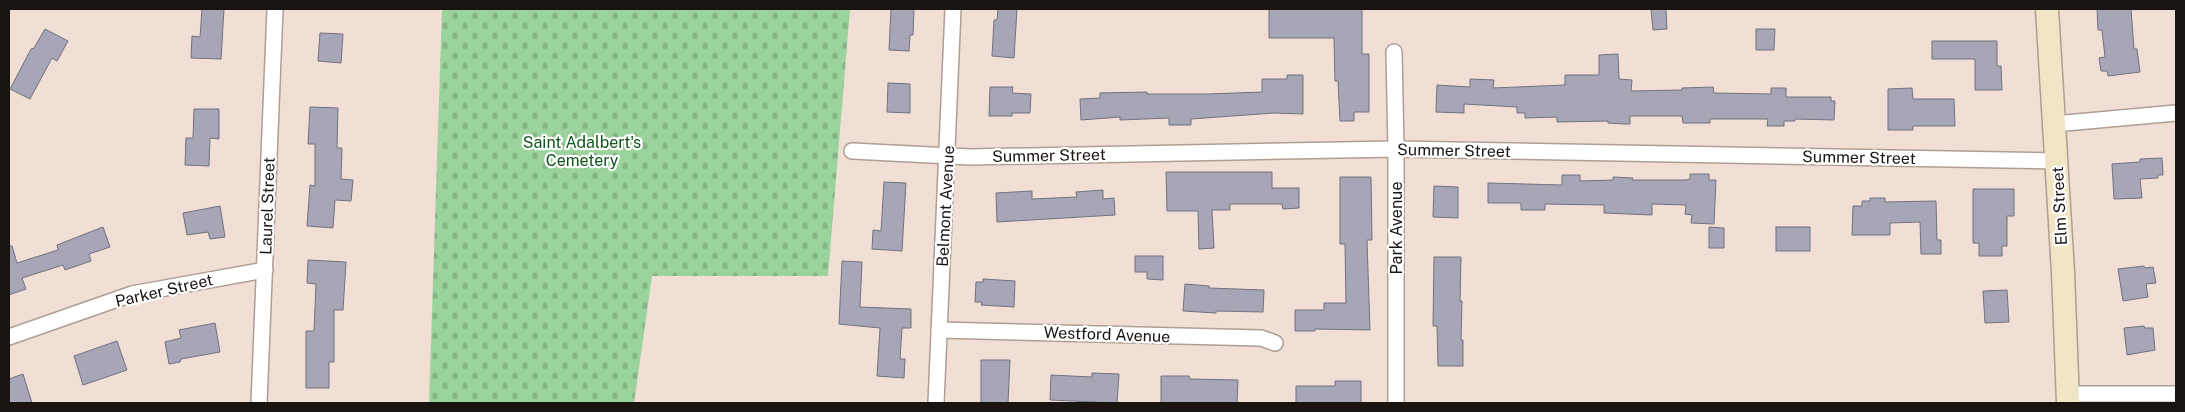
<svg xmlns="http://www.w3.org/2000/svg" width="2185" height="412" font-family="'Public Sans',sans-serif">
  <style>
    .cemetery { fill: url(#cemetery-stones) }
    .building { fill: #a7a6b7; stroke: #717180 }
    .lines { fill: none; stroke-linecap: round; stroke-linejoin: round }
    .street-casing { stroke: #ae9e94; stroke-width: 18 }
    .secondary-casing { stroke: #ae9e94; stroke-width: 25 }
    .street { stroke: #fff; stroke-width: 15 }
    .secondary { stroke: #f1e5c6; stroke-width: 22 }
    .labels { text-anchor: middle; stroke-width: 4.5; stroke-linejoin: round; paint-order: stroke }
    .park-label { font-size: 16px; fill: #0d5519; stroke: #fff }
    .street-label { font-size: 16px; fill: #1a1411; stroke: #fff }
  </style>
  <defs>
    <pattern id="cemetery-stones" width="16" height="16" patternUnits="userSpaceOnUse" patternTransform="scale(1.25)"><rect width="16" height="16" fill="#9bd39c"/><path d="M2 7V4a2 2 0 0 1 4 0v3zM10 15v-3a2 2 0 0 1 4 0v3z" fill="#85b485"/></pattern>
  </defs>
  <rect width="100%" height="100%" fill="#f1dfd5"/>
  <path class="cemetery" d="M442 9H850L828 276H652L634 403H429Z"/>
  <g class="building">
    <path d="M202 9H224L221 59 191 58 192 36 200 37Z"/>
    <path d="M891 9H914L913 35H910L909 51 889 50Z"/>
    <path d="M998 9H1017L1014 58 992 56 994 20H997Z"/>
    <path d="M1269 9H1362V54H1369V112H1354V121H1340L1338 81H1335L1334 38H1269Z"/>
    <path d="M1651 9H1666L1667 29 1653 30Z"/>
    <path d="M2097 9H2131L2134 49H2137L2140 72 2108 76 2107 71H2101L2099 58 2105 57 2102 30H2098Z"/>
    <path d="M45 29 68 41 57 61 52 58 30 99 10 89 31 49 34 48Z"/>
    <path d="M1756 29H1775L1774 50H1756Z"/>
    <path d="M320 33 343 34 341 63 318 61Z"/>
    <path d="M1932 41H1997V66H2001L2002 90H1975V59H1932Z"/>
    <path d="M1618 54 1619 79 1632 80 1631 91 1682 90V88L1713 87 1714 93 1771 94V88H1786V97H1831V101H1835L1834 120 1795 119V121H1784V126H1767L1768 119H1710V123H1683L1682 116H1630V124H1624L1608 123V121L1557 122V117L1525 118V113H1517V107L1464 104V113L1436 112 1437 85 1470 87V79L1494 80 1493 88 1565 85V75H1599V55Z"/>
    <path d="M1287 75H1303V114L1274 113 1191 119V125H1169V118L1120 120V117L1081 120 1080 99 1100 98V93L1147 92V94H1208L1262 92V79H1287Z"/>
    <path d="M888 83 910 84V113L887 112Z"/>
    <path d="M990 87H1013L1012 93 1031 94 1030 113H1012V116H989Z"/>
    <path d="M1912 88 1913 99H1954L1955 126H1913V130H1888V89Z"/>
    <path d="M310 107 338 108 337 148H342L341 179 353 180 351 201 335 200 333 228 307 226 310 185 315 186V144H308Z"/>
    <path d="M194 109H219V139L210 138 209 166 185 165 186 138H193Z"/>
    <path d="M2162 158 2163 175H2158V178L2140 179 2142 198 2114 199 2112 164 2140 162V159Z"/>
    <path d="M1166 172H1272V188H1299V208L1283 209 1282 204H1230V210H1212L1214 248 1199 249 1198 211H1167Z"/>
    <path d="M1690 174H1709V180H1716L1714 224 1691 223 1692 215 1685 214 1686 205 1652 204V215L1604 213V205L1545 204V210H1521V203H1488V183L1562 185V175H1580V181L1613 180V177L1633 178 1632 180H1686L1690 179Z"/>
    <path d="M1340 177H1371L1372 240H1367L1370 330 1315 329V331H1295V310H1324V303H1346L1345 244H1340Z"/>
    <path d="M884 182 906 183 902 251 872 249 873 230 881 231Z"/>
    <path d="M1434 186 1458 187V218L1433 217Z"/>
    <path d="M1973 189H2014V216H2007V246H2002V256H1979V243H1973Z"/>
    <path d="M1103 190V199L1114 198 1115 215 997 222 996 193 1032 191V199L1077 197 1076 192Z"/>
    <path d="M1870 198H1885V202L1936 201 1937 240H1941V254H1921L1920 222 1890 223V235H1852L1853 206H1862V201H1870Z"/>
    <path d="M220 206 225 237 210 239 208 232 187 235 183 213Z"/>
    <path d="M103 227 110 247 89 254 91 261 65 270 63 265 22 278 26 289 9 295V246H12L17 263 58 250 57 245Z"/>
    <path d="M1709 227 1724 228V248H1709Z"/>
    <rect x="1776" y="227" width="34" height="24"/>
    <path d="M1135 256H1163V280L1147 279V272H1135Z"/>
    <path d="M1434 257H1461L1460 301H1462L1461 340H1463V366H1438L1437 326H1433Z"/>
    <path d="M308 260 346 262 343 310H334V362H329V388H306V331H314L316 284 307 283Z"/>
    <path d="M842 261 862 262 860 307 911 309V328H902L900 359H905L904 378 877 376 880 328 839 324Z"/>
    <path d="M2144 266 2145 268 2153 267 2156 283 2146 284 2148 297 2123 301 2118 269Z"/>
    <path d="M983 279 1015 281 1014 307 981 305 982 302H975L976 282H983Z"/>
    <path d="M1185 284 1209 286V288L1264 290 1263 312 1216 311V313L1183 311Z"/>
    <path d="M2007 290 2009 322 1985 323 1983 291Z"/>
    <path d="M215 323 220 352 181 359 180 362 169 364 165 342 181 338 179 330Z"/>
    <path d="M2144 326 2145 328H2153L2155 350 2127 355 2124 328Z"/>
    <path d="M117 341 127 370 83 385 74 356Z"/>
    <path d="M981 360H1010L1008 403H981Z"/>
    <path d="M1092 373 1119 374 1117 403 1050 400 1051 375 1092 377Z"/>
    <path d="M23 374 32 403H9V379Z"/>
    <path d="M1161 376H1189L1190 379 1238 380 1237 403H1161Z"/>
    <path d="M1335 381H1361V403H1296V386H1335Z"/>
  </g>
  <g class="lines">
    <g class="street-casing">
      <g id="street">
        <path d="M1394 52 1396 149V403"/>
        <path d="M2054 124 2176 113"/>
        <path d="M852 151 970 157 1396 149 2057 161"/>
        <path d="M939 330 1261 338 1275 343"/>
        <path d="M9 337 132 294 265 270"/>
        <path d="M2067 394H2176"/>
        <path d="M259 403 275 9"/>
        <path d="M936 403 953 9"/>
      </g>
    </g>
    <g class="secondary-casing">
      <path id="secondary" d="M2047 9 2063 272 2068 403"/>
    </g>
    <use href="#street" class="street"/>
    <use href="#secondary" class="secondary"/>
  </g>
  <g class="labels">
    <g class="park-label">
      <text x="582" y="148">Saint Adalbert's<tspan x="582" dy="18">Cemetery</tspan></text>
    </g>
    <g class="street-label">
      <text transform="translate(1454 150) rotate(1)" y="6">Summer Street</text>
      <text transform="translate(1049 155) rotate(-1)" y="6">Summer Street</text>
      <text transform="translate(1859 157) rotate(1)" y="6">Summer Street</text>
      <text transform="translate(267 206) rotate(-88)" y="6">Laurel Street</text>
      <text transform="translate(945 206) rotate(-87)" y="6">Belmont Avenue</text>
      <text transform="translate(2059 206) rotate(-93)" y="6">Elm Street</text>
      <text transform="translate(1396 228) rotate(-90)" y="6">Park Avenue</text>
      <text transform="translate(164 290) rotate(-13)" y="6">Parker Street</text>
      <text transform="translate(1107 334) rotate(2)" y="6">Westford Avenue</text>
    </g>
  </g>
  <rect width="2185" height="412" fill="none" stroke="#1a1411" stroke-width="20"/>
</svg>
